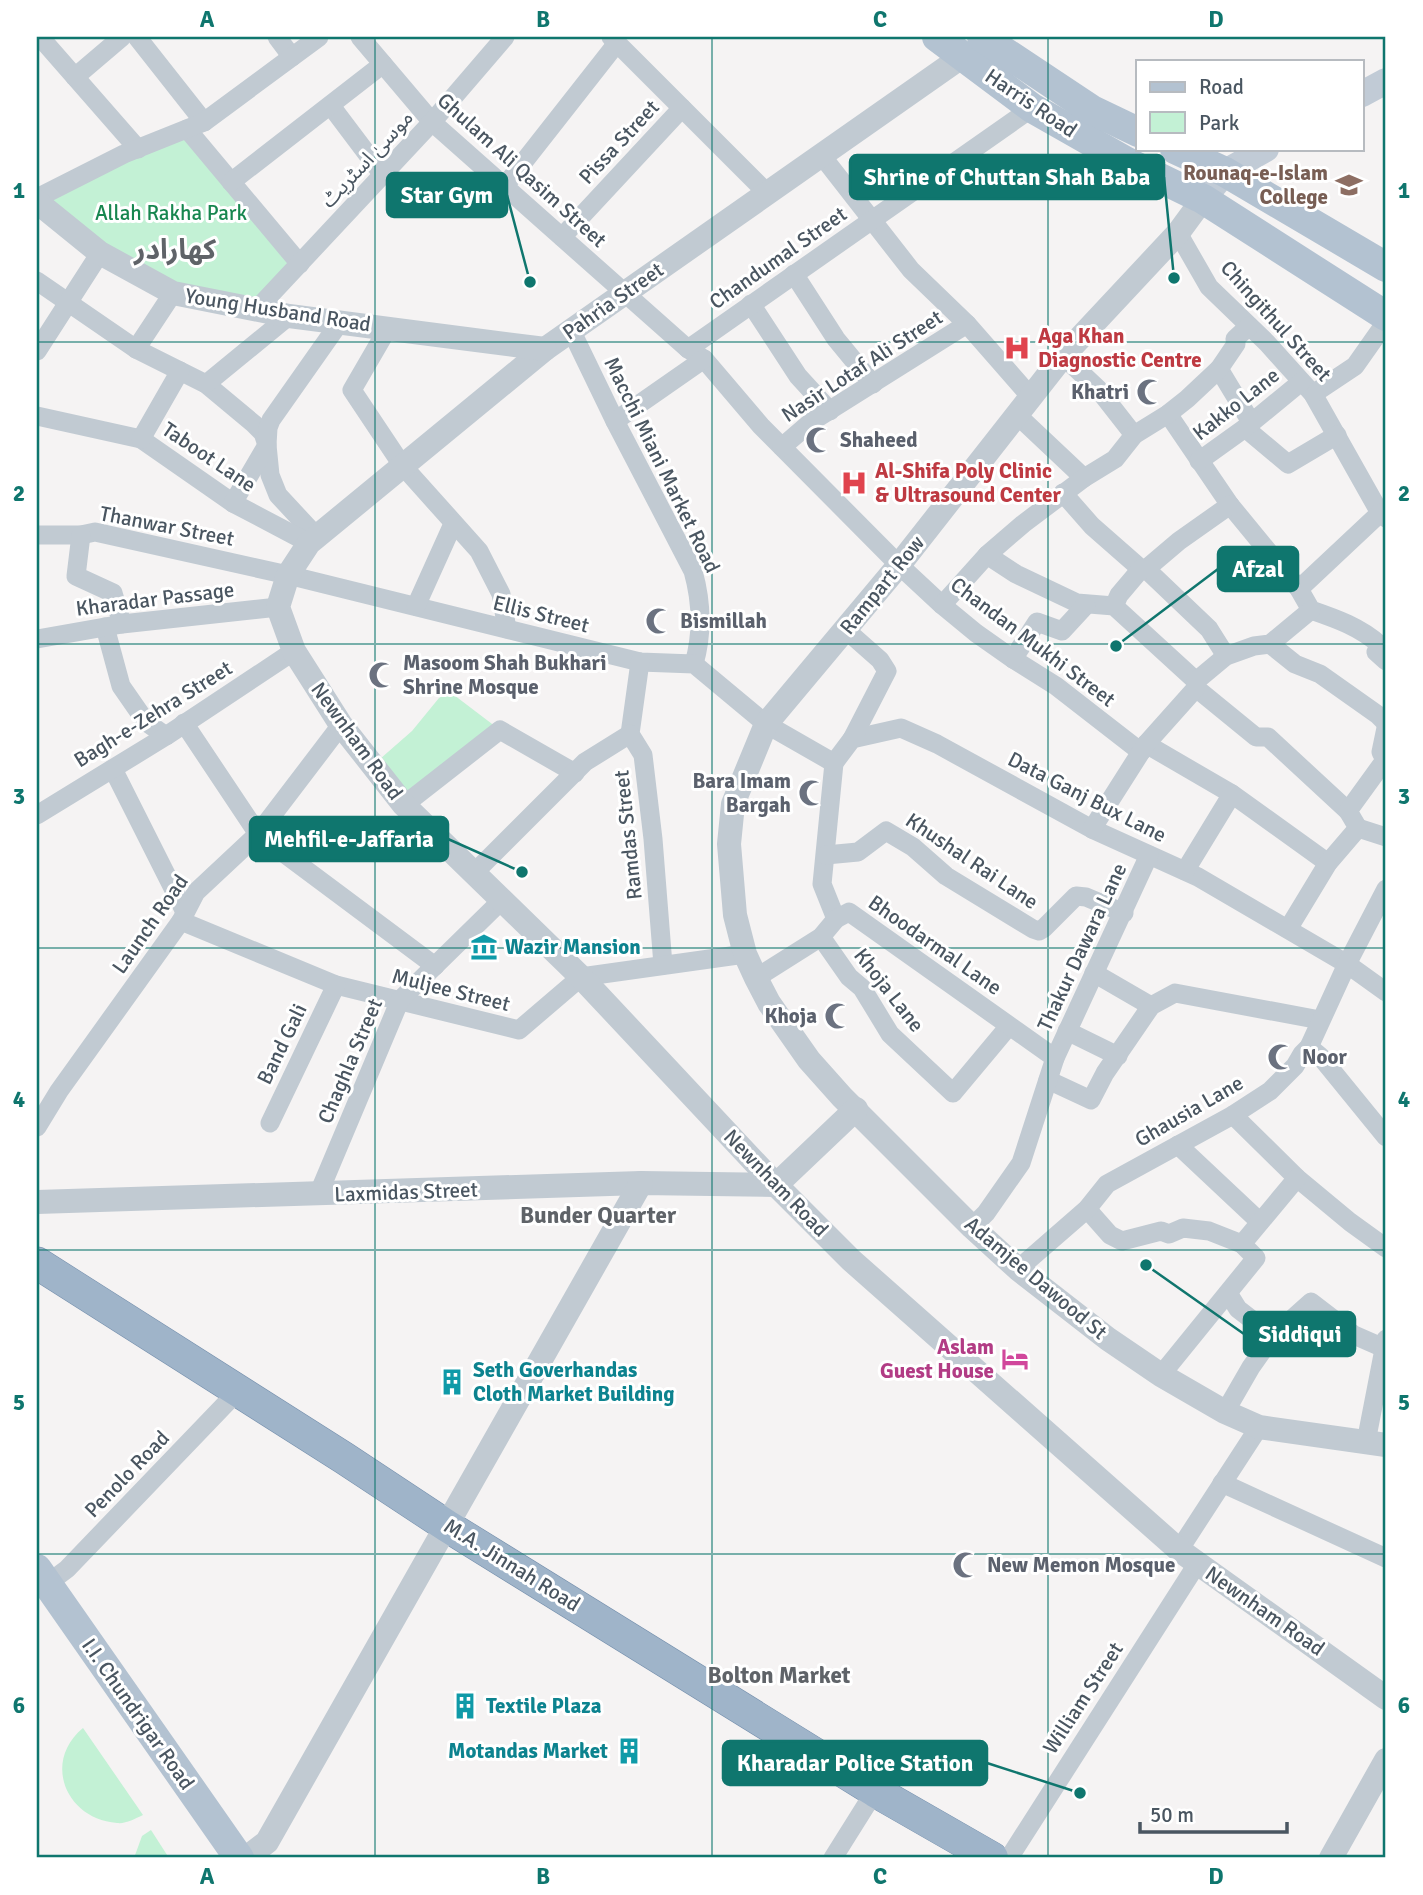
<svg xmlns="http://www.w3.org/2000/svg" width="1423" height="1895" font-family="Signika,'Noto Sans Arabic',sans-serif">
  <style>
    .green { fill: #c3f1d5 }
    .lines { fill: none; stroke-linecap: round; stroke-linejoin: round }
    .trunk-casing { stroke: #7690ad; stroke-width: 33 }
    .minor { stroke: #c1cad2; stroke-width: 19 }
    .tertiary { stroke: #c1cad2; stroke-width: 24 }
    .secondary { stroke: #c1cbd6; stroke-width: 26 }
    .primary { stroke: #b3c2d1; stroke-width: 30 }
    .trunk { stroke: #9fb4c9; stroke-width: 32 }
    .grid { fill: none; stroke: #0f766e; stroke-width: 2; stroke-opacity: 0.55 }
    .labels { text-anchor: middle; stroke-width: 6; stroke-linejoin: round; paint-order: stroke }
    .street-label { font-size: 21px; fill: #4a5661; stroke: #fff }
    .education-label { font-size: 21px; font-weight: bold; fill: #785e54; stroke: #fff; text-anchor: end }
    .park-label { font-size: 21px; fill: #17864f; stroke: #fff }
    .health-label { font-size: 21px; font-weight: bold; fill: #be3a42; stroke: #fff; text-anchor: start }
    .worship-label { font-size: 21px; font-weight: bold; fill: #5b616d; stroke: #fff; text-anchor: start }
    .culture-label { font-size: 21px; font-weight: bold; fill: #0d838f; stroke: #fff; text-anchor: start }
    .hotel-label { font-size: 21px; font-weight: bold; fill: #b23c85; stroke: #fff; text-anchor: end }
    .neighbourhood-label { font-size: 23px; font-weight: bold; fill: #5f6368; stroke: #fff }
    .district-label { font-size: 28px; font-weight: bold; fill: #5f6368; stroke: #fff }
    .leader { fill: none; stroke: #0f766e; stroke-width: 2.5 }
    .callout-dot { fill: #0f766e; stroke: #fff; stroke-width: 2.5 }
    .callout { fill: #0f766e; stroke: #0f766e; stroke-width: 2.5 }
    .callout-label { font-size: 23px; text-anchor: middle; font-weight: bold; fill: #fff }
    .neatline { fill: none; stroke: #0f766e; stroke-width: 2.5 }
    .grid-label { font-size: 23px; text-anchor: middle; font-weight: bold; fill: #0f766e }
  </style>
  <rect width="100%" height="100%" fill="#f5f3f3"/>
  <g class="green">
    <path d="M193 127 295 258 258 308 173 293 37 198Z"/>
    <path d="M450 692 500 730 404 805 372 766 412 731 439 698Z"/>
    <path d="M83 1728 143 1815C134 1819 126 1824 117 1823 66 1819 42 1762 83 1728Z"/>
    <path d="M151 1830 169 1858H134L142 1836Z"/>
  </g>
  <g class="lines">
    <g class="trunk-casing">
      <path id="trunk" d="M37 1263 344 1458 447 1526 875 1791 992 1858"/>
    </g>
    <g class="minor">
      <path d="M40 37 138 149"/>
      <path d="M137 37 204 122"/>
      <path d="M277 37 292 57"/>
      <path d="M360 37 432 122 688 349 704 359 761 426 899 565 942 605 976 633 1013 659 1056 686 1141 752"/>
      <path d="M611 37 766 192"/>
      <path d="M75 77 122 37"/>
      <path d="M331 106 383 175"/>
      <path d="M187 129 300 264"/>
      <path d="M822 156 911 270 967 324 1030 396"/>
      <path d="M231 182 383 64"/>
      <path d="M504 187 617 43"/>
      <path d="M37 198 124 154 204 122 319 37"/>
      <path d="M1178 233 1209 287 1267 343 1313 394 1380 513 1386 518"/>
      <path d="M562 237 682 108"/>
      <path d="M794 274 836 339 873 384"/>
      <path d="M37 281 136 349 206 384 254 424 263 433 267 445 270 475 278 495 317 537"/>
      <path d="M751 304 798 376 830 411"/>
      <path d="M258 308 432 122 505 37"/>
      <path d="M388 328 352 390 402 465 479 551 501 594 507 629"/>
      <path d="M571 330 615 421 693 571C702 603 703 632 694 664"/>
      <path d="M136 349 173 293"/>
      <path d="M688 349 1032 108"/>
      <path d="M37 351 100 253"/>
      <path d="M1063 356 1098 389 1134 435"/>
      <path d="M1219 369 1251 422"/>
      <path d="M206 384 289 316"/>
      <path d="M1313 394 1355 366 1386 322"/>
      <path d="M1016 414 1084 478"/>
      <path d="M1168 414 1230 505 1299 589 1311 610C1337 619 1360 627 1380 645L1376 652 1386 661"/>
      <path d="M37 416 141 439 233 503 309 543"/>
      <path d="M615 421 704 359"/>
      <path d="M1245 428 1288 464 1337 435"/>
      <path d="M141 439 180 371"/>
      <path d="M782 447 811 422 967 324"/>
      <path d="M1199 461 1245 428 1301 382"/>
      <path d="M1063 493 1092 526 1141 569"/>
      <path d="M233 503 267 445 268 428 271 420 340 322"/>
      <path d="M37 535H81L95 532 288 575 640 662 694 664 766 724 834 763 852 739 901 728 937 744 1092 829 1198 877 1347 964 1386 992"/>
      <path d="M81 535 76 576 113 593 122 624"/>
      <path d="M987 555 1016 574 1077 603 1114 606 1196 681"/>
      <path d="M1146 569 1209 629 1226 656"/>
      <path d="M1299 589 1380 513"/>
      <path d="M942 605 987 555 1023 524 1084 478 1115 459 1134 435 1168 414 1187 399 1219 369 1236 344 1235 339 1249 326"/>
      <path d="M416 606 453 524"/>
      <path d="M1114 606 1119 595 1141 569H1146L1179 541 1230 505"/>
      <path d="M105 627 121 686 146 722 166 736"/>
      <path d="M846 630 880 660 887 671 852 739"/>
      <path d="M37 639 122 624 278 607"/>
      <path d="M1270 644 1295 664 1320 674 1378 715 1386 723"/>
      <path d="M1013 659 1037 622 1062 631 1086 605"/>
      <path d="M640 662 630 734 643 755 653 839 663 965"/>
      <path d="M1196 688 1256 737H1268L1348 811"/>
      <path d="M184 723 258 834 435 966"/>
      <path d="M1146 744 1232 794 1328 863"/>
      <path d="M834 763 822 884 836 919"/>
      <path d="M113 769 185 912"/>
      <path d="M404 805 500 730 575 773"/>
      <path d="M37 815 166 736 294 651"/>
      <path d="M1358 828 1386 837"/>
      <path d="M1092 829 1146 744 1196 688V681L1226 656 1254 646 1270 644 1311 610"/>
      <path d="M826 855 858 852 886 831 913 847 946 876 1033 929 1039 931 1044 928 1076 896 1086 897 1124 913"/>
      <path d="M1185 871 1232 794"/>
      <path d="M475 872 585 762 630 734"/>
      <path d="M181 921 336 985 519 1030 581 977 745 954"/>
      <path d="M1288 929 1328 863 1358 828 1348 811 1385 760 1381 752 1386 728"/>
      <path d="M821 937 849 977 862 988 890 1034 953 1093 1009 1026"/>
      <path d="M1094 973 1151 1006"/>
      <path d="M756 978 821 937 836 919 849 912 1055 1058"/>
      <path d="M1067 1031 1118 1056"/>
      <path d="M1309 1047 1320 1056 1386 1137"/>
      <path d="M1048 1080 1091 1100 1105 1073 1151 1006 1175 993 1320 1020"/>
      <path d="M1233 1115 1297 1178 1350 1222 1386 1248"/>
      <path d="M270 1123 336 985"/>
      <path d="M37 1127 59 1091 181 921 196 892 258 834 341 725"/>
      <path d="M1178 1145 1260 1222"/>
      <path d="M318 1195 400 1000 502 900"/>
      <path d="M1087 1209 1110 1235 1122 1241 1161 1231 1169 1234 1183 1228 1209 1231 1242 1244"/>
      <path d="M972 1227 986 1213 1021 1163 1055 1058 1149 855"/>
      <path d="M1018 1269 1087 1209 1107 1184 1233 1115 1270 1091 1295 1066 1302 1054 1309 1047 1347 964 1386 889"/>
      <path d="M1228 1293 1238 1309 1273 1336"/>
      <path d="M1161 1375 1256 1258 1242 1244 1297 1178"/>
      <path d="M1225 1412 1251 1367 1273 1336 1311 1302 1354 1335 1386 1349"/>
      <path d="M1366 1442 1386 1339"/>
      <path d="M1222 1483 1386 1558"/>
      <path d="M1179 1550 1259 1427"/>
      <path d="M47 1584 67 1569 237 1392"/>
      <path d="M833 1858 875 1791"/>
      <path d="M1009 1858 1197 1564"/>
    </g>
    <g class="tertiary">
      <path d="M963 56 545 349 309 543 288 575 278 607 294 651 341 725 404 805 581 977 776 1185 851 1260 1179 1550 1386 1698"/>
      <path d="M1203 199 1178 233 1063 356 899 565 766 724 733 804 729 844 735 915 745 954 756 978 769 1003 809 1060 842 1097 972 1227 1018 1269 1108 1339 1161 1375 1225 1412 1259 1427 1386 1445"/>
      <path d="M37 202 100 253 173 293 289 316 545 349"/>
      <path d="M37 1202 641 1183 776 1185 856 1109"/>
      <path d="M246 1858 267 1842 641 1183"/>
      <path d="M1331 1858 1386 1760"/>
    </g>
    <g class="secondary">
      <path d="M1362 94 1386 81"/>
      <path d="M1203 199 1225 172 1266 149"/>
    </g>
    <g class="primary">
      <path d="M937 37 1032 108 1127 162 1203 199 1386 316"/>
      <path d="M982 37 1092 110 1138 132"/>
      <path d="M1175 149 1225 172 1386 267"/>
      <path d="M37 1569 239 1858"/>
    </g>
    <use href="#trunk" class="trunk"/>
  </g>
  <path class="grid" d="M375 37V1858M712 37V1858M1048 37V1858M37 342H1386M37 644H1386M37 948H1386M37 1250H1386M37 1554H1386"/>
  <defs>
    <g id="university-bare" transform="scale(2.1)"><path d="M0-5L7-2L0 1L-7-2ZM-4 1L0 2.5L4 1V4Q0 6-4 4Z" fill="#8d6e63" stroke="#fff" stroke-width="2.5" paint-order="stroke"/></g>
    <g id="hospital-bare" transform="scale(2.1)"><path d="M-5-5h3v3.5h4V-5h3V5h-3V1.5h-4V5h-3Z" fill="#e0444e" stroke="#fff" stroke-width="2.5" paint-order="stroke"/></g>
    <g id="mosque-bare" transform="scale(2.1)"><path d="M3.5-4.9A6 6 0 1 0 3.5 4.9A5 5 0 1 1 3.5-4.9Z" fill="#6b7280" stroke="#fff" stroke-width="2.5" paint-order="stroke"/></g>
    <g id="museum-bare" transform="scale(2.1)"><path d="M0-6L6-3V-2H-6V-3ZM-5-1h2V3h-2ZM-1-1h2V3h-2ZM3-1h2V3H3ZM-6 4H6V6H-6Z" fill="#0f9aa8" stroke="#fff" stroke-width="2.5" paint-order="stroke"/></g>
    <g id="hotel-bare" transform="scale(2.1)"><path d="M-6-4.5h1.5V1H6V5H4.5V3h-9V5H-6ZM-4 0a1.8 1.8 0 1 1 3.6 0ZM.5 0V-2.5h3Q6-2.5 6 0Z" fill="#d1479c" stroke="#fff" stroke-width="2.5" paint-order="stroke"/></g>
    <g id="building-bare" transform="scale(2.1)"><path d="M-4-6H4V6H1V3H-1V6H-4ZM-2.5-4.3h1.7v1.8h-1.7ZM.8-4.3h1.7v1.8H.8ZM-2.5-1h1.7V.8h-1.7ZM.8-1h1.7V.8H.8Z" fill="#0f9aa8" stroke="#fff" stroke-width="2.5" paint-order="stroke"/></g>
  </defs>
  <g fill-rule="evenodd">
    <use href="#university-bare" x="1349" y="185"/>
    <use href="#hospital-bare" x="1017" y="348"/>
    <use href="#mosque-bare" x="1150" y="392"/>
    <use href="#mosque-bare" x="819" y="440"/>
    <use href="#hospital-bare" x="854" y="483"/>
    <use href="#mosque-bare" x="659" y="621"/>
    <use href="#mosque-bare" x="382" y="675"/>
    <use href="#mosque-bare" x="812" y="793"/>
    <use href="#museum-bare" x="484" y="947"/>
    <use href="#mosque-bare" x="838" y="1016"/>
    <use href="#mosque-bare" x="1281" y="1057"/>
    <use href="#hotel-bare" x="1015" y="1359"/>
    <use href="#building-bare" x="452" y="1382"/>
    <use href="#mosque-bare" x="966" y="1565"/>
    <use href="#building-bare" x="465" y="1706"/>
    <use href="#building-bare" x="629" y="1751"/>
  </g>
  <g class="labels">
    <g class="street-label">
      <text transform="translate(1031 103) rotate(34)" y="7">Harris Road</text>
      <text transform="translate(619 142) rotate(-47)" y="7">Pissa Street</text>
      <text transform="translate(367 159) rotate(-47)" y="7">موسیٰ اسٹریٹ</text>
      <text transform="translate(522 170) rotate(42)" y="7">Ghulam Ali Qasim Street</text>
      <text transform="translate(778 258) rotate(-35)" y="7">Chandumal Street</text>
      <text transform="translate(613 301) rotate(-35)" y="7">Pahria Street</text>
      <text transform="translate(278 310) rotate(9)" y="7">Young Husband Road</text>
      <text transform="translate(1276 321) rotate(48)" y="7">Chingithul Street</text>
      <text transform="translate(862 366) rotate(-33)" y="7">Nasir Lotaf Ali Street</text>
      <text transform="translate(1236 404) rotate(-38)" y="7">Kakko Lane</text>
      <text transform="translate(209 457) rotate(34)" y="7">Taboot Lane</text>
      <text transform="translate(662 465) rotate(64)" y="7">Macchi Miani Market Road</text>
      <text transform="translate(167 526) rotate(11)" y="7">Thanwar Street</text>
      <text transform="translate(882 585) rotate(-51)" y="7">Rampart Row</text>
      <text transform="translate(155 599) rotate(-7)" y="7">Kharadar Passage</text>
      <text transform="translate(541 614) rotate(14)" y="7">Ellis Street</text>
      <text transform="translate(1033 642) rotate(37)" y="7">Chandan Mukhi Street</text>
      <text transform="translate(153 714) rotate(-32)" y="7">Bagh-e-Zehra Street</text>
      <text transform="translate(357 741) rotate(54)" y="7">Newnham Road</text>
      <text transform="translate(1087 797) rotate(27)" y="7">Data Ganj Bux Lane</text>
      <text transform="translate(628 835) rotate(-96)" y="7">Ramdas Street</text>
      <text transform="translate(972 861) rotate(34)" y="7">Khushal Rai Lane</text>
      <text transform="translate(150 924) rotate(-55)" y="7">Launch Road</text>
      <text transform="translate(935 945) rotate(35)" y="7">Bhoodarmal Lane</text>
      <text transform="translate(1082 947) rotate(-65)" y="7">Thakur Dawara Lane</text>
      <text transform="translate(451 990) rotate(14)" y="7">Muljee Street</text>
      <text transform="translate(889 990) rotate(52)" y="7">Khoja Lane</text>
      <text transform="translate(282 1044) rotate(-64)" y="7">Band Gali</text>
      <text transform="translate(350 1061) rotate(-67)" y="7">Chaghla Street</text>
      <text transform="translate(1189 1111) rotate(-30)" y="7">Ghausia Lane</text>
      <text transform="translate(776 1183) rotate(46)" y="7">Newnham Road</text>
      <text transform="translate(406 1192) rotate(-2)" y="7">Laxmidas Street</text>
      <text transform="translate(1036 1278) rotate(40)" y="7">Adamjee Dawood St</text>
      <text transform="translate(127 1474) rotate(-46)" y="7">Penolo Road</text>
      <text transform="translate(512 1565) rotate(32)" y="7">M.A. Jinnah Road</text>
      <text transform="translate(1265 1611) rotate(35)" y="7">Newnham Road</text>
      <text transform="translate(1083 1698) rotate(-57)" y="7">William Street</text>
      <text transform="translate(138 1714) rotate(55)" y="7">I.I. Chundrigar Road</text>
    </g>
    <g class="education-label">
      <text x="1328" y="180">Rounaq-e-Islam<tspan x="1328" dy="24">College</tspan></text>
    </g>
    <g class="park-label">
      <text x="171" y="220">Allah Rakha Park</text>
    </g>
    <g class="health-label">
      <text x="1038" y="343">Aga Khan<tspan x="1038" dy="24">Diagnostic Centre</tspan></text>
      <text x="875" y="478">Al-Shifa Poly Clinic<tspan x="875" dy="24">&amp; Ultrasound Center</tspan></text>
    </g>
    <g class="worship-label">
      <text x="1129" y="399" text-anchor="end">Khatri</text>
      <text x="840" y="447">Shaheed</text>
      <text x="680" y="628">Bismillah</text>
      <text x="403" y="670">Masoom Shah Bukhari<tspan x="403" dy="24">Shrine Mosque</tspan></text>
      <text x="791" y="788" text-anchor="end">Bara Imam<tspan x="791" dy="24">Bargah</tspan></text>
      <text x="817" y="1023" text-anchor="end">Khoja</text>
      <text x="1302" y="1064">Noor</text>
      <text x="987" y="1572">New Memon Mosque</text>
    </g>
    <g class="culture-label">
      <text x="505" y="954">Wazir Mansion</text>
      <text x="473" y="1377">Seth Goverhandas<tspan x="473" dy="24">Cloth Market Building</tspan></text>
      <text x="486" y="1713">Textile Plaza</text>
      <text x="608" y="1758" text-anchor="end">Motandas Market</text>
    </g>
    <g class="hotel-label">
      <text x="994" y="1354">Aslam<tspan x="994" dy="24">Guest House</tspan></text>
    </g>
    <g class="neighbourhood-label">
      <text x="598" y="1223">Bunder Quarter</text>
      <text x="779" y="1683">Bolton Market</text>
    </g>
    <g class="district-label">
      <text x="175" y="259">کھارادر</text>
    </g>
  </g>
  <path class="leader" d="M1174 278L1164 177M530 282L507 195M1116 646L1218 569M522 872L448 839M1146 1265L1244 1334M1080 1793L987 1763"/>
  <g class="callout-dot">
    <circle cx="1174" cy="278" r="7"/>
    <circle cx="530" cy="282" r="7"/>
    <circle cx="1116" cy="646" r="7"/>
    <circle cx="522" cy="872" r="7"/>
    <circle cx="1146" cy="1265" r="7"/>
    <circle cx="1080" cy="1793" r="7"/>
  </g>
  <g class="callout">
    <rect x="850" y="155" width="314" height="44" rx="7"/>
    <rect x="387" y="173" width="120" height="44" rx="7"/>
    <rect x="1218" y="547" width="80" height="44" rx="7"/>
    <rect x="250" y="817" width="198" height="44" rx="7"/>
    <rect x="1244" y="1312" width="111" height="44" rx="7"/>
    <rect x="723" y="1741" width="264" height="44" rx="7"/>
  </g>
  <g class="callout-label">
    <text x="1007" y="185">Shrine of Chuttan Shah Baba</text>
    <text x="447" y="203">Star Gym</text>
    <text x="1258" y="577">Afzal</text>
    <text x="349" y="847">Mehfil-e-Jaffaria</text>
    <text x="1300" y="1342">Siddiqui</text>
    <text x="855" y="1771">Kharadar Police Station</text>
  </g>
  <rect width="1423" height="1895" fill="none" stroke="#ffffff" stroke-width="77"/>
  <rect x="1136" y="60" width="228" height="91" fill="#ffffff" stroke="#b7bbc0" stroke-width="2"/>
  <rect x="1150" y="82" width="35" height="10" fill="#b3c2d1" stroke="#b7bbc0" stroke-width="2"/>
  <text x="1199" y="94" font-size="21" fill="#4a5661">Road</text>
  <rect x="1150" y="112" width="35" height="21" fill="#c3f1d5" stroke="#b7bbc0" stroke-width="2"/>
  <text x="1199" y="130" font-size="21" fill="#4a5661">Park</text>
  <path d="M1140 1822v10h147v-10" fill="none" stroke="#4a5661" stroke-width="3.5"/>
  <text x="1150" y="1822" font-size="21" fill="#4a5661" stroke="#ffffff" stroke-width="5" paint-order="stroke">50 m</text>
  <rect x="38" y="38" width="1346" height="1818" class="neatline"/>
  <g class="grid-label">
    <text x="207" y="27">A</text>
    <text x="543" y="27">B</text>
    <text x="880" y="27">C</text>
    <text x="1216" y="27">D</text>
    <text x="19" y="198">1</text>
    <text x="1404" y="198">1</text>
    <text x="19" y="501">2</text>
    <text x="1404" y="501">2</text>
    <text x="19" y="804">3</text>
    <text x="1404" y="804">3</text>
    <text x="19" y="1107">4</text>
    <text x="1404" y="1107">4</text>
    <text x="19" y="1410">5</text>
    <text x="1404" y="1410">5</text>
    <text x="19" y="1713">6</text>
    <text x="1404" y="1713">6</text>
    <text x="207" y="1884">A</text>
    <text x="543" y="1884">B</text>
    <text x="880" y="1884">C</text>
    <text x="1216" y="1884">D</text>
  </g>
</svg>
